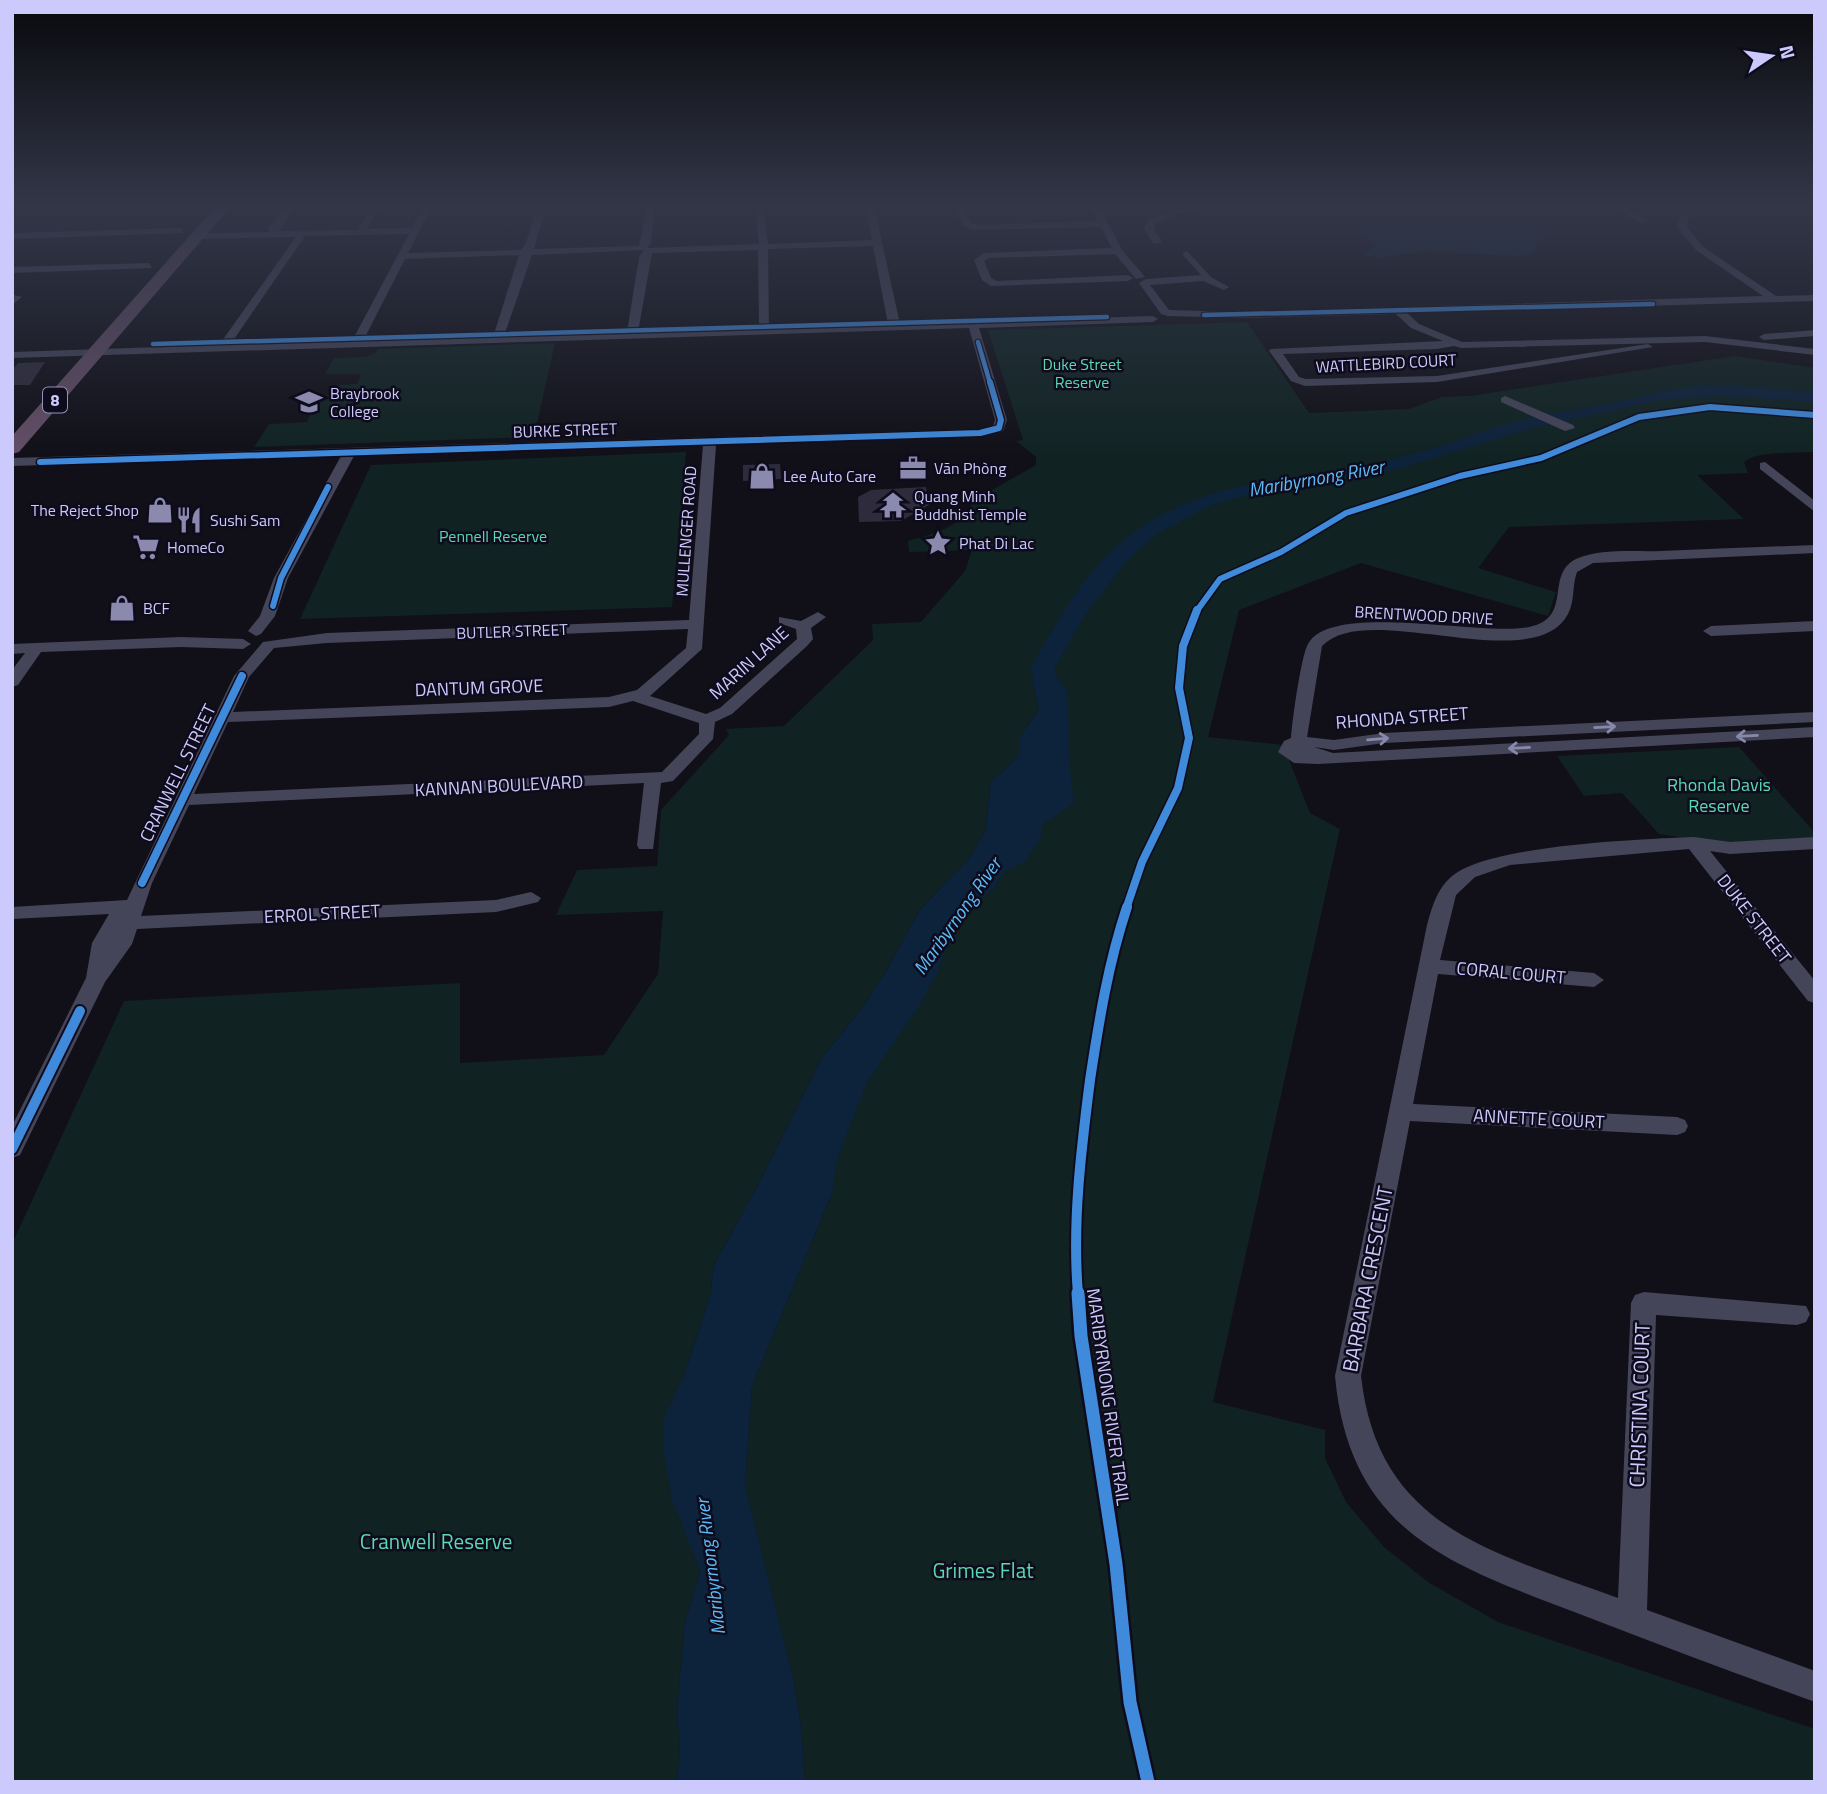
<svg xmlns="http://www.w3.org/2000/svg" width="1827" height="1794" font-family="'Titillium Web',sans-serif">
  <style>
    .green { fill: #102322 }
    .water { fill: #0d223b }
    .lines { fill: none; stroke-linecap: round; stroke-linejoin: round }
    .river { fill: #0d223b; fill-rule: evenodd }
    .building { fill: #2e2c3c }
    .minor { fill: #454559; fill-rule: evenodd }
    .highway { fill: #634e66; fill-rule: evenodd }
    .cycleway-far4-casing { stroke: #0e0c1c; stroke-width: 7 }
    .cycleway-far3-casing { stroke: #0e0c1c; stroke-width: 9 }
    .cycleway-far2-casing { stroke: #0e0c1c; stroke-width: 11 }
    .cycleway-far1-casing { stroke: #0e0c1c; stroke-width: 14 }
    .cycleway-casing { stroke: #0e0c1c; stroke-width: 18 }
    .cycleway-far4 { stroke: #408adc; stroke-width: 4.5 }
    .cycleway-far3 { stroke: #408adc; stroke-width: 6 }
    .cycleway-far2 { stroke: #408adc; stroke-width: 8 }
    .cycleway-far1 { stroke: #408adc; stroke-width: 10 }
    .cycleway { stroke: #408adc; stroke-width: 13 }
    .oneway { stroke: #8888ab }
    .labels { text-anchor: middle; stroke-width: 5; stroke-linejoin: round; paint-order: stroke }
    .far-street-label { font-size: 16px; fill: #cccafd; stroke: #0e0c1c }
    .far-park-label { font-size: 16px; fill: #5ad8b0; stroke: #0e0c1c }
    .far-poi-label { font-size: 16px; fill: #cccafd; stroke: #0e0c1c; text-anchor: start }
    .shield { fill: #0e0c1c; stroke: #9391ba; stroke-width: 2 }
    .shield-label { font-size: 16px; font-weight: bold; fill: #cccafd }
    .street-label { font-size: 18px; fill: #cccafd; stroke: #0e0c1c }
    .park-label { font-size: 18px; fill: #5ad8b0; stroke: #0e0c1c }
    .water-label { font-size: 19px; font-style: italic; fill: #5cbbf8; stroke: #0e0c1c }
    .near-street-label { font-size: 21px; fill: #cccafd; stroke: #0e0c1c }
    .near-park-label { font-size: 21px; fill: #5ad8b0; stroke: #0e0c1c }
  </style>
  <rect width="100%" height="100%" fill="#111018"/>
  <g class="green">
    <path d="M1247 322 1309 413 1409 409 1442 397 1470 396 1735 356 1815 368V452C1798 453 1756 451 1744 462L1748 473 1697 475 1744 519 1509 527 1478 568 1556 592 1548 616 1361 563 1239 610 1208 737 1283 745 1310 813 1340 829 1213 1402 1325 1430V1458L1346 1502 1384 1547 1428 1582 1498 1622 1815 1729V1782H805L801 1726 794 1682 745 1486 752 1386 832 1193 819 1144 1058 729 1032 679 1039 709 1026 728 1019 756 991 782 985 831 971 856 919 911 885 973 860 1011 823 1056 759 1183 713 1267 711 1293 683 1378 690 1540 700 1570 684 1627 677 1712 680 1749 677 1782H12V1244L124 1001 460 983V1063L604 1055 658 974 663 911 556 915 577 870 657 866 661 810 729 735 726 729 784 726 873 640 872 624 921 622 965 571 972 550 909 552 908 541C932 534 960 528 972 504L962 502 961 497 987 493 1036 465V457L1016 441 1023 440 988 330Z"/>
    <path d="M555 343 534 437 254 447 269 424 307 422 317 396 332 395 337 385 357 384 361 374H325L334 358 365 357 377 352V349Z"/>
    <path d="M686 452 672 607 300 619 371 465Z"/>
    <path d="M1739 747 1815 833V838L1719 843 1659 834 1622 793 1584 796 1557 756Z"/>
  </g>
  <g class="water">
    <path d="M1427 226 1530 228 1547 235 1536 244V251L1524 257 1426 251 1379 258 1363 255 1377 244 1357 232 1363 227Z"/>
    <path d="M1042 669 1060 680 1068 693 1069 760 1074 803 1042 825 1041 837 1024 863 1005 871 994 888 974 904 952 928 938 972 919 1006 867 1082 837 1159 832 1193 752 1386 745 1486 794 1682 801 1726 805 1782H677L680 1749 677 1712 684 1627 700 1570 672 1500 664 1454 663 1419 683 1378 695 1342 711 1293 713 1267 759 1183 823 1056 860 1011 885 973 919 911 971 856 985 831 991 782 1019 756 1020 737 1039 709 1032 679Z"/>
  </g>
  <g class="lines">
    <path class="river" d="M1722 385 1815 392V402L1722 396 1660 400 1530 429 1391 471 1265 491 1212 505 1155 535 1125 563 1086 614 1054 669 1068 703 1064 708H1048L1030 669C1058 618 1094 556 1144 525 1220 477 1308 478 1393 459 1429 451 1464 437 1499 426 1532 416 1565 412 1598 406 1643 397 1675 386 1722 385Z"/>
  </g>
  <g class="building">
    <path d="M45 362 30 385H12V370L18 363Z"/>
    <path d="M780 464 781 479 743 481V465Z"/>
    <path d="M926 487 929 505 901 521 859 522 858 497 871 490Z"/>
  </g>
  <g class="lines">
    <g class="minor">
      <path d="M286 206H295L279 231 358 230 371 206H380L367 229 412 228 423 206H432L408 253 521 250 526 243 537 206H546L534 249 639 246 647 206H655L651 243 647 248 759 244 755 206H763L768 244 872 240 866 206H874L900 324 967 322 972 318 977 321 1153 316 1158 319 1153 322 979 328 1007 420 1003 431 980 437 716 445 702 649 650 696 706 714 720 708 797 639 796 629 779 623V617L801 621 818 612 826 617 811 628 813 639 807 646 732 714 715 722 713 739 673 781 661 783 653 849H639L637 845 644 783 189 805 152 883 141 916 496 900 531 892 541 898 538 902 496 912 137 929 132 944 105 982 20 1155 12 1158V1126L86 978 92 943 109 914 12 919V907L127 900 234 676 263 642 327 633 689 620 703 445 354 456 288 578 275 616 261 634 256 636 248 631 260 616 274 578 341 456 12 466V458L980 429 993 426 995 420 969 328 12 358V352L219 345 296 237 198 239 193 236 198 233 270 232 268 229ZM409 234 352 341 230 345 305 236ZM873 246 888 324 769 328 768 249ZM644 250 639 257 627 332 504 336 532 255ZM758 250 759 328 638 332 652 253ZM519 255 493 337 363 341 405 259ZM688 629 686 648 637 690 609 697 233 712 249 677 274 648 327 643ZM633 701 699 723V734L662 772 194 794 228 722 609 707Z"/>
      <path d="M955 206H964L970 222 977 225 1098 221 1090 206H1099L1122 250 1145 277 1136 279 1115 254 989 258 984 261 991 278 997 281 1128 275 1133 278 1128 281 991 286 982 280 974 260 984 253 1112 248 1101 227 973 230 963 226Z"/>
      <path d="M1190 206H1211L1175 214 1156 223 1154 229 1162 242 1154 244 1144 229 1149 219Z"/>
      <path d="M1613 206H1624L1649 221 1641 223Z"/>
      <path d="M1682 206H1690L1687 227 1702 246 1776 296 1815 295V301L1407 313 1419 324 1462 342 1705 336 1815 349V355L1705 342 1461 348 1454 346 1437 349 1283 354 1299 377 1306 379 1437 376 1648 344 1653 347 1437 382 1305 386 1291 381 1269 351 1271 349 1443 341 1411 328 1396 314 1240 318 1168 316 1161 314 1139 283 1146 279 1201 275 1182 254 1187 251 1211 277 1229 287 1224 290 1203 281 1150 285 1169 310 1240 312 1763 296 1696 250 1677 227Z"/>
      <path d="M181 228 184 233 12 239V233Z"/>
      <path d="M149 263 152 268 12 273V267Z"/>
      <path d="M13 295 22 297 12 305V296Z"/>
      <path d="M1815 330V336L1764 340 1759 337 1764 334Z"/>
      <path d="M1505 396 1573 425 1575 428 1565 431 1501 402V398Z"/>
      <path d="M1765 462 1815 501V512L1760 469V463Z"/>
      <path d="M1815 545V553L1593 563 1577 572C1572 585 1575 601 1568 614 1533 679 1367 598 1322 646L1307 737 1334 740 1384 733 1815 712V722L1384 743 1334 750 1314 747 1333 753 1815 727V737L1318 764 1294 763 1278 752 1284 741 1291 738C1292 722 1301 656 1308 644 1332 601 1481 637 1529 627 1574 618 1544 575 1576 559 1602 548 1634 552 1661 551 1712 549 1763 547 1815 545Z"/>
      <path d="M1815 621V631L1711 636 1703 631 1711 626Z"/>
      <path d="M181 637 243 639 251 644 243 649 181 647 41 652 18 685 12 687V670L25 653 12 654V644Z"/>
      <path d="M1694 837 1730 842 1815 837V849L1730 854 1710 851 1815 981V1003L1808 1001 1689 849 1510 865 1475 877 1456 895 1440 960 1594 973 1604 980 1594 987 1438 974 1413 1104 1677 1117 1685 1120 1688 1126 1685 1132 1677 1135 1410 1121 1361 1376C1378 1530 1495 1552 1618 1598L1631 1303 1635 1295 1644 1292 1806 1306 1810 1314 1806 1322 1797 1325 1656 1315 1647 1610 1815 1671V1702C1740 1675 1665 1647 1590 1618 1459 1567 1350 1539 1335 1376L1427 925C1432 907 1437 889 1451 877 1485 845 1644 839 1694 837Z"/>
    </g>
    <path class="highway" d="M216 206H231L19 452 12 454V436Z"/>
    <g class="cycleway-far4-casing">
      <g id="cycleway-far4">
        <path d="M1204 315 1653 304"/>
        <path d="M978 342 990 383"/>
        <path d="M153 344 1107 317"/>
      </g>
    </g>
    <g class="cycleway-far3-casing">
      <g id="cycleway-far3">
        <path d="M40 462 980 433 999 428 1001 420 990 382"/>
        <path d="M273 606 281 578 328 487"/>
        <path d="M1196 612 1220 579 1281 552 1346 513 1460 476 1541 458 1639 417 1710 407 1815 415"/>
      </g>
    </g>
    <g class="cycleway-far2-casing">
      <g id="cycleway-far2">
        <path d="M142 883 242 676"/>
        <path d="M1126 909 1142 862 1178 788 1189 738 1179 688 1183 646 1197 610"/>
      </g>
    </g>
    <g class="cycleway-far1-casing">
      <g id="cycleway-far1">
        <path d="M12 1149 80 1011"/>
        <path d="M1078 1294C1072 1223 1081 1151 1090 1080 1099 1021 1108 964 1127 907"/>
      </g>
    </g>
    <g class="cycleway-casing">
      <path id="cycleway" d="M1078 1293 1081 1336 1116 1564 1130 1702 1148 1782"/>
    </g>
    <use href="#cycleway-far4" class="cycleway-far4"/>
    <use href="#cycleway-far3" class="cycleway-far3"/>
    <use href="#cycleway-far2" class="cycleway-far2"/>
    <use href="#cycleway-far1" class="cycleway-far1"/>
    <use href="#cycleway" class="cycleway"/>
  </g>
  <defs><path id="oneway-shaft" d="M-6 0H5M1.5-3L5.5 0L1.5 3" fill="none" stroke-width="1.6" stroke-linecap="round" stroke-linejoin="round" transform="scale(1.75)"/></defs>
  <g class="oneway">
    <use href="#oneway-shaft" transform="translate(1605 727) rotate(-3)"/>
    <use href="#oneway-shaft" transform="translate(1747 736) rotate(177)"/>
    <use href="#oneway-shaft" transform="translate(1378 739) rotate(-5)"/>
    <use href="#oneway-shaft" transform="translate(1519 748) rotate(177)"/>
  </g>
  <linearGradient id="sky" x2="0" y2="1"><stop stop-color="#09090d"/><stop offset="0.45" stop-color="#323748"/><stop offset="1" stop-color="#323748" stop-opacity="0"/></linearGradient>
  <rect width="1827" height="457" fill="url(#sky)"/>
  <defs>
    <g id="school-bare" transform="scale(2.1)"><path d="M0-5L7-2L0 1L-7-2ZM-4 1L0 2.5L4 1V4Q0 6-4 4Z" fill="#8b89ad" stroke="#0e0c1c" stroke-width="2.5" paint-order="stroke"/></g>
    <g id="office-bare" transform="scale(2.1)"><path d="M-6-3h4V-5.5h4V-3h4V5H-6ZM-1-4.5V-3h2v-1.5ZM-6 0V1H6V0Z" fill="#8b89ad" stroke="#0e0c1c" stroke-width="2.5" paint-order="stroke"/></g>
    <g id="shop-bare" transform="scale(2.1)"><path d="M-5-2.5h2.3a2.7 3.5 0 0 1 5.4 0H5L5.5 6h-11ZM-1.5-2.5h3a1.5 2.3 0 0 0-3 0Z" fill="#8b89ad" stroke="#0e0c1c" stroke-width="2.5" paint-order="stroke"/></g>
    <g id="temple-bare" transform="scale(2.1)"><path d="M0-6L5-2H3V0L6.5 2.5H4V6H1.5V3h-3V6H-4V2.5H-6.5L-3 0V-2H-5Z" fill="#8b89ad" stroke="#0e0c1c" stroke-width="2.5" paint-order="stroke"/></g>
    <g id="restaurant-bare" transform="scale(2.1)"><path d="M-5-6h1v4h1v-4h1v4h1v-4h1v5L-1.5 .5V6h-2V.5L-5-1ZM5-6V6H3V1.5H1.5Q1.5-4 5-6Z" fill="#8b89ad" stroke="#0e0c1c" stroke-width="2.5" paint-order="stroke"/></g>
    <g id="sight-bare" transform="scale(2.1)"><path d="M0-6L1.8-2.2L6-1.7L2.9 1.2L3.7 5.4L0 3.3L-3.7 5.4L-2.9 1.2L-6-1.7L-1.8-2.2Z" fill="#8b89ad" stroke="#0e0c1c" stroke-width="2.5" paint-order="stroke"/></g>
    <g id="supermarket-bare" transform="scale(2.1)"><path d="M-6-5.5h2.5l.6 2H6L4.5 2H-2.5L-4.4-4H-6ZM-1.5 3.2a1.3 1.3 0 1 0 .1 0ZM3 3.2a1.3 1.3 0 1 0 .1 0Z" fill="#8b89ad" stroke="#0e0c1c" stroke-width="2.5" paint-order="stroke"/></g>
  </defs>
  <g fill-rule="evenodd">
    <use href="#school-bare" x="309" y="402"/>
    <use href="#office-bare" x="913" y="468"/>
    <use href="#shop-bare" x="762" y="476"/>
    <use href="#temple-bare" x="893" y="505"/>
    <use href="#shop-bare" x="160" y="510"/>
    <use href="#restaurant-bare" x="189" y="520"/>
    <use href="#sight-bare" x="938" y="543"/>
    <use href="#supermarket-bare" x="146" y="547"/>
    <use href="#shop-bare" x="122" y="608"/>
  </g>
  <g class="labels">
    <g class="far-street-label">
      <text transform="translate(1386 363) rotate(-3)" y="6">WATTLEBIRD COURT</text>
      <text transform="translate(565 430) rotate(-2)" y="6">BURKE STREET</text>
      <text transform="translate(686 531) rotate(-86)" y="6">MULLENGER ROAD</text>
      <text transform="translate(1424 615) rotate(3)" y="6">BRENTWOOD DRIVE</text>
      <text transform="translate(512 631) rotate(-2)" y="6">BUTLER STREET</text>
    </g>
    <g class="far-park-label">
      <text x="1082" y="370">Duke Street<tspan x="1082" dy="18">Reserve</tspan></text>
      <text x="493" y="542">Pennell Reserve</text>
    </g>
    <g class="far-poi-label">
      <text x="330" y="399">Braybrook<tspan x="330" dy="18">College</tspan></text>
      <text x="934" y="474">Văn Phòng</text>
      <text x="783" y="482">Lee Auto Care</text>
      <text x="914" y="502">Quang Minh<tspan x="914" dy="18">Buddhist Temple</tspan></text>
      <text x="139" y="516" text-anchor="end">The Reject Shop</text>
      <text x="210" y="526">Sushi Sam</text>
      <text x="959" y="549">Phat Di Lac</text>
      <text x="167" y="553">HomeCo</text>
      <text x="143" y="614">BCF</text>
    </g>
    <rect class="shield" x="43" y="387.5" width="24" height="25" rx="5"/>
    <g class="shield-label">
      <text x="55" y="406">8</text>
    </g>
    <g class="street-label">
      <text transform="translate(749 663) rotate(-42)" y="6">MARIN LANE</text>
      <text transform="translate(479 688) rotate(-2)" y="6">DANTUM GROVE</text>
      <text transform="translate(1402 718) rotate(-4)" y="6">RHONDA STREET</text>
      <text transform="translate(178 773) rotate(-64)" y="6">CRANWELL STREET</text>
      <text transform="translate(499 786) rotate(-3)" y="6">KANNAN BOULEVARD</text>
      <text transform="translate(322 914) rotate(-3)" y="6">ERROL STREET</text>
      <text transform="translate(1754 919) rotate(52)" y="6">DUKE STREET</text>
      <text transform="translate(1511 973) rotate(5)" y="6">CORAL COURT</text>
      <text transform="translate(1539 1119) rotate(3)" y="6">ANNETTE COURT</text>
      <text transform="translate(1108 1397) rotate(82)" y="6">MARIBYRNONG RIVER TRAIL</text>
    </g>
    <g class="park-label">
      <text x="1719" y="791">Rhonda Davis<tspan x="1719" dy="21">Reserve</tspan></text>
    </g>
    <g class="water-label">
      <text transform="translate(1316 478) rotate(-10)" y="7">Maribyrnong River</text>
      <text transform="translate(957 916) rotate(-55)" y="7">Maribyrnong River</text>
      <text transform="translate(710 1567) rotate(-97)" y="7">Maribyrnong River</text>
    </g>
    <g class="near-street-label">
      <text transform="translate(1368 1279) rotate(-79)" y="7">BARBARA CRESCENT</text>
      <text transform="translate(1640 1405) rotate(-88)" y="7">CHRISTINA COURT</text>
    </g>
    <g class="near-park-label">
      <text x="436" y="1549">Cranwell Reserve</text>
      <text x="983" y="1578">Grimes Flat</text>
    </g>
  </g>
  <rect width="1827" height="1794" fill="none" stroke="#cccafd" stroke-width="28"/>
  <g transform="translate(1771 56) rotate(77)" stroke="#0e0c1c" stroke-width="5" paint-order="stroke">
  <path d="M0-5L12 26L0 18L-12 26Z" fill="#cccafd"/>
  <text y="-10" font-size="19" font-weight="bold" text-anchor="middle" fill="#cccafd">N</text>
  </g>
</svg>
